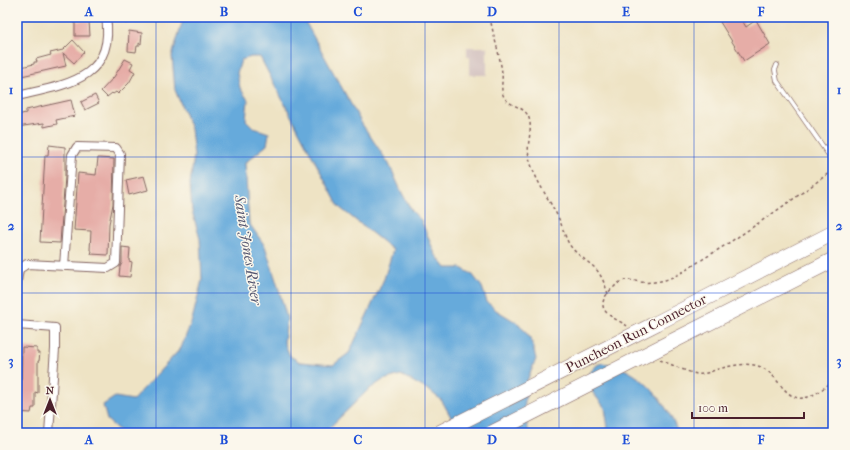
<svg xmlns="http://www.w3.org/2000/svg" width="850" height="450" font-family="'IM FELL French Canon',serif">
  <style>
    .industrial { fill: #d1bfbd }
    .water { fill: #66aadb; stroke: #586483; fill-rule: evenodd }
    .building { fill: #e6ada7 }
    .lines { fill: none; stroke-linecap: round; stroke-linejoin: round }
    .service-casing { stroke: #836461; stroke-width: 5.5 }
    .minor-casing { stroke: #836461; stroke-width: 10 }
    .motorway-casing { stroke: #836461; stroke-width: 16 }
    .path { stroke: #836461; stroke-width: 1.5; stroke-dasharray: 3 3; stroke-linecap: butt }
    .service { stroke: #fff; stroke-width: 4 }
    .minor { stroke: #fff; stroke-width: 8 }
    .motorway { stroke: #fff; stroke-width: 15 }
    .motorway-bridge-casing { stroke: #836461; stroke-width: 16; stroke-linecap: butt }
    .motorway-bridge { stroke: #fff; stroke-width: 15 }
    .grid { fill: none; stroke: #1d4ed8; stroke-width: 1; stroke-opacity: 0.55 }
    .labels { text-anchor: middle; stroke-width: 3; stroke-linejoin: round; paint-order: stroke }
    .street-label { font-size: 14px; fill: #4a1f2b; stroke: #fbf7ec }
    .water-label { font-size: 15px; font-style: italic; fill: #555771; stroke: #fbf7ec }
    .neatline { fill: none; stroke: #1d4ed8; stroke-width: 1.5 }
    .grid-label { font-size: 13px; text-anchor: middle; font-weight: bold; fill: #1d4ed8 }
  </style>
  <rect width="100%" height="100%" fill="#fbf7ec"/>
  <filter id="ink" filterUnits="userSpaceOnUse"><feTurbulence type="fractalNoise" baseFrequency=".025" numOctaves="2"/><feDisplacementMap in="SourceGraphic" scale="8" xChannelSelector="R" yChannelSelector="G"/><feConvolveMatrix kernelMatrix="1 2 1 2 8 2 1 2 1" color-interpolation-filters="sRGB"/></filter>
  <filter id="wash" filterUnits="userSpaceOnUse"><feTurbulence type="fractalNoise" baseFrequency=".012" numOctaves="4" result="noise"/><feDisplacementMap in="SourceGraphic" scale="16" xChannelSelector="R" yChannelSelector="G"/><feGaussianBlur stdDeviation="0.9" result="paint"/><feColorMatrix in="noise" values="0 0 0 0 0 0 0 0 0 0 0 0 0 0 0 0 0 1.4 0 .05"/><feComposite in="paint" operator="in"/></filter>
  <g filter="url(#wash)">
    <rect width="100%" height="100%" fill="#eee3c4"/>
    <path class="industrial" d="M467 47H487V75H470V57H467Z"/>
    <g class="water">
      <path d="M186 17H306V23L362 124 389 164 402 193 412 211 421 220 435 254 446 268H461L472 274 482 287 487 302 496 310 519 324 531 339 536 359 527 381 524 412 529 433H460L442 401 430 391 401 375 383 380 368 390 324 433H122L107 420 103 405 115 397 133 400 181 348 192 320 202 280 200 239 192 211 190 184 194 156 191 129 175 90 172 56 182 23ZM251 57H260L339 207 393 250 384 279 349 353 333 365 300 362 290 356 284 342 287 319 279 290 265 246 249 223 245 163 267 145 269 133 254 128 246 120 248 100 240 88 237 73 241 60Z"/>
      <path d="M602 363C639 367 666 400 678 433H605L608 428 605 408 586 384 585 378 597 365Z"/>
    </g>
    <g id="blocks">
      <g class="building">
        <path d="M124 17H142V20L125 23Z"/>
        <path d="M728 17H740L746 27 756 20 770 44 744 61 720 22Z"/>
        <path d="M75 21H89L90 36H75Z"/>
        <path d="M129 31 142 33 141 44 139 43V46H137L136 52 128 51Z"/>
        <path d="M73 40 84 52 74 63 63 53 66 66 17 77V68L34 64V62H37L36 59 51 55 50 53 63 50Z"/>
        <path d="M125 59 133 63 130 69 135 72 129 83 118 94 116 92 113 94 112 93 107 97 101 91 114 77Z"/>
        <path d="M95 95 99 103 85 110 81 102Z"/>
        <path d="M71 100 75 116 56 120 57 124 44 127V123L17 127V115L26 113V110Z"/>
        <path d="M49 145 65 147V177L60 243 40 242 45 155H48Z"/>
        <path d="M98 158 114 159 113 204 109 224 108 255 91 254 92 251 90 250 91 231 74 230 78 173 96 175Z"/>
        <path d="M144 176 148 190 129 195 126 180Z"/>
        <path d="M122 247 130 248 129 261 132 262 130 277 119 276 120 267 122 263Z"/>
        <path d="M22 347 37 348V353H40L39 361H38V393L35 392V408H32L31 413 17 412V403H19V396H21Z"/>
      </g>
    </g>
  </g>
  <g filter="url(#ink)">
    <use href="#blocks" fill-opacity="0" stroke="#836461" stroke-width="1"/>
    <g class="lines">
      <g class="service-casing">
        <path id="service" d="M777 65 775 70 777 81 833 161"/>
      </g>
      <g class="minor-casing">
        <g id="minor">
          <path d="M17 96C64 85 116 80 106 17"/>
          <path d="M17 282 19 269 27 264 108 268 116 263 120 154 116 148 77 147 72 155 64 266"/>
          <path d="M17 325 55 328V349L49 433"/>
        </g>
      </g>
      <g class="motorway-casing">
        <g id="motorway">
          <path d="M657 323 833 233"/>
          <path d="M671 342 833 260"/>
        </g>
      </g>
      <g class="path">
        <path d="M490 17C493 36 500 54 502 73 503 81 500 90 504 97 510 107 525 106 529 118 533 131 526 144 529 157 534 179 548 197 558 217 562 225 564 234 568 242 574 254 587 260 596 269 602 276 605 285 608 294"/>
        <path d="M627 326C618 319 598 314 604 299 606 295 610 290 614 287 624 277 628 280 641 282 649 283 658 282 665 280 683 274 697 262 713 253 754 227 794 199 833 170"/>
        <path d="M660 360C671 364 686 372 697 374 704 375 712 371 718 369 730 366 746 362 758 366 776 371 781 394 798 398 810 400 824 388 833 381"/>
      </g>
      <use href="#service" class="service"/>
      <use href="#minor" class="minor"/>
      <use href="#motorway" class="motorway"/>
      <g class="motorway-bridge-casing">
        <g id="motorway-bridge">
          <path d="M439 433 657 323"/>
          <path d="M492 433 671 342"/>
        </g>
      </g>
      <use href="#motorway-bridge" class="motorway-bridge"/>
    </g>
  </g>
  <path class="grid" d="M156 17V433M291 17V433M425 17V433M559 17V433M694 17V433M17 157H833M17 293H833"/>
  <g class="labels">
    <g class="street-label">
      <text transform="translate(636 333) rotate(-27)" y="5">Puncheon Run Connector</text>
    </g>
    <g class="water-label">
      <text transform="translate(248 250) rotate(81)" y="5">Saint Jones River</text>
    </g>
  </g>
  <rect width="850" height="450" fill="none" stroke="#fbf7ec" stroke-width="44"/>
  <g transform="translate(50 400)" stroke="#fbf7ec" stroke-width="3" paint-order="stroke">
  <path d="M0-3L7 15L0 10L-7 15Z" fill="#4a1f2b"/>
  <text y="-6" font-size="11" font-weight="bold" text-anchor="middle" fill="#4a1f2b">N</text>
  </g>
  <path d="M692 412v6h112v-6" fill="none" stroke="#4a1f2b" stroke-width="2"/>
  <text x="698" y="412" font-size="12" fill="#4a1f2b" stroke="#fbf7ec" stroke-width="3" paint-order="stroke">100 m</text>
  <rect x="22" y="22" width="806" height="406" class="neatline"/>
  <g class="grid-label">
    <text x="89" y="16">A</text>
    <text x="224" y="16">B</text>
    <text x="358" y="16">C</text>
    <text x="492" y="16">D</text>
    <text x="626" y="16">E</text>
    <text x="761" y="16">F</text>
    <text x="11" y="94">1</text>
    <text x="839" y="94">1</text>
    <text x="11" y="230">2</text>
    <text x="839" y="230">2</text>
    <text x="11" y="365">3</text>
    <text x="839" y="365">3</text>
    <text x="89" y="444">A</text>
    <text x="224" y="444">B</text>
    <text x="358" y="444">C</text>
    <text x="492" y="444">D</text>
    <text x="626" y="444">E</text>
    <text x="761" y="444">F</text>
  </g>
</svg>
